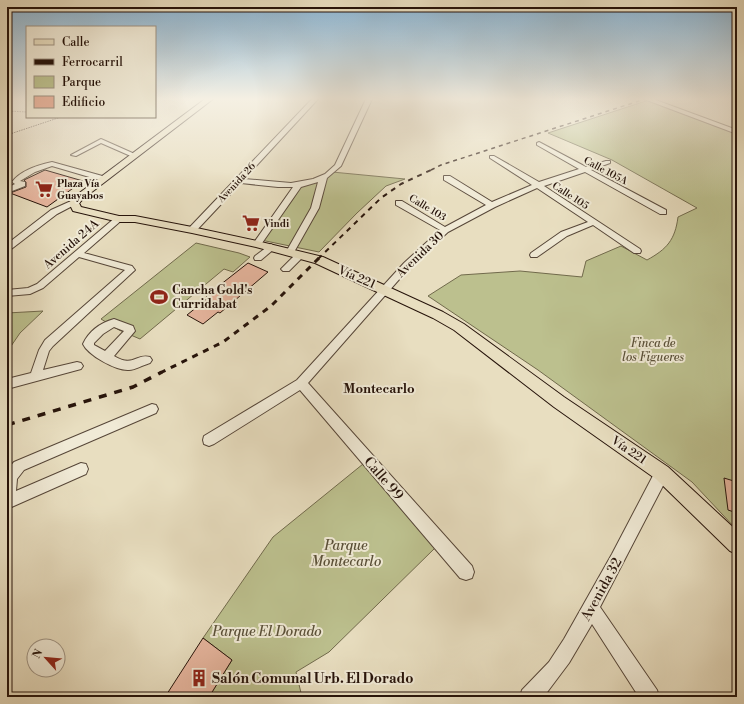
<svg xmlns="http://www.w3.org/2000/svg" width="744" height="704" font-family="'Libre Bodoni',serif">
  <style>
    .green { fill: #bcc08e; stroke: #716a4c }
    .building { fill: #e7b69f; stroke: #26130a }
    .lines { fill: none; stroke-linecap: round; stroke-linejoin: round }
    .minor-casing { stroke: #564638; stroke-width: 2 }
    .major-casing { stroke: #26130a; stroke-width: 2 }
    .path { stroke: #26130a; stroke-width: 1; stroke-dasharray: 1.5 1; stroke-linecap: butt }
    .minor { fill: #f0ead6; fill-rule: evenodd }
    .major { fill: #e8dec0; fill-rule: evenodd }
    .rail-far3 { stroke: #26130a; stroke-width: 1.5; stroke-dasharray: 4 4; stroke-linecap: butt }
    .rail-far2 { stroke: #26130a; stroke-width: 2; stroke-dasharray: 5 5; stroke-linecap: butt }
    .rail-far1 { stroke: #26130a; stroke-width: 3; stroke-dasharray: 6 6; stroke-linecap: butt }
    .rail { stroke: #26130a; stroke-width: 3.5; stroke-dasharray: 8 8; stroke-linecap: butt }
    .labels { text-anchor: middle; stroke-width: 4; stroke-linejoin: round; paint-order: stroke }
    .far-street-label { font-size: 10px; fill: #26130a; stroke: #f0ead6 }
    .far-poi-label { font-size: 10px; font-weight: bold; fill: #26130a; stroke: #f0ead6; text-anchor: start }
    .street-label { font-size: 12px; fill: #26130a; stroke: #f0ead6 }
    .poi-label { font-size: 12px; font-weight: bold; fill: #26130a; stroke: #f0ead6; text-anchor: start }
    .park-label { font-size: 12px; font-style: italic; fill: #5a5038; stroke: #f0ead6 }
    .neighbourhood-label { font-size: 13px; font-weight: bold; fill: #26130a; stroke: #f0ead6 }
    .near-street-label { font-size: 14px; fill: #26130a; stroke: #f0ead6 }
    .near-park-label { font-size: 14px; font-style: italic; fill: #5a5038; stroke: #f0ead6 }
    .near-poi-label { font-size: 14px; font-weight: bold; fill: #26130a; stroke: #f0ead6; text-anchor: start }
  </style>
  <rect width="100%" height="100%" fill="#e8dec0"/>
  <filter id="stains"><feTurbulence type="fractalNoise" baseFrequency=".005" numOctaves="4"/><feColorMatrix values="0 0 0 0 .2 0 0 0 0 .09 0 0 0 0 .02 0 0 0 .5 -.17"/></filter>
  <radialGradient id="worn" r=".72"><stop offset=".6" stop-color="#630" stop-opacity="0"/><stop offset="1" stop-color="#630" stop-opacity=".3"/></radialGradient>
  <g class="green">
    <path d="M652 99 737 131V530L692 482 538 370 428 296 461 275 520 271 582 277 586 261 621 246 647 260C667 249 675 240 678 217L697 208 612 160 548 133Z"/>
    <path d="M332 172 405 179 386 186 357 213 319 252 256 239 294 187Z"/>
    <path d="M196 243 239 253 250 257 233 272 224 269 140 339 119 330 101 319Z"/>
    <path d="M43 311 20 333 7 352V313Z"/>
    <path d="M363 464 435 548 329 652 296 672 302 697H209L232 660 203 638 273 537Z"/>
  </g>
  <g class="building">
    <path d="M45 170 83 181 47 207 10 193 26 187V182L24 180Z"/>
    <path d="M248 263 268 272 220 313 218 312 203 324 187 315 208 298 206 296Z"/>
    <path d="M724 478 737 482V513L728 510Z"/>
    <path d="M203 638 232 660 209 697H165Z"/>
  </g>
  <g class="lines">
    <g class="minor-casing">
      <g id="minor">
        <path d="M312 99H318L244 179 291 183 313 179 325 174 335 165 366 99H372L341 166 327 178 319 208 293 254 290 255 286 252 311 208 318 182 301 187 260 246H254L253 244 293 187H278L241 183 195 232H189L188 230 189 228Z"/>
        <path d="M644 99H653L737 130V134Z"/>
        <path d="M101 139 137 155 138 156 133 157 101 143 76 156 71 155Z"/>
        <path d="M539 142 586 167 606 161H610V163L591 170 666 210V214H660L585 172 544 186 640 249 641 251 640 253H634L593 225 567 236 537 257H531L530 255 531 253 561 232 588 222 537 188 495 207 448 232 410 267 308 383 472 566 474 572 472 578 466 580 460 578 300 390 214 444 209 446 204 444 203 440 204 436 297 380 404 263 440 230 396 205V201H402L445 227 486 205 444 180V176H450L492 202 532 185 490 158V156H494L539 182 579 169 537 145V143Z"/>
        <path d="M52 162 106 177 107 179 103 181 52 166 35 172 20 181 25 182V186L7 193V188L15 184 12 182C21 170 38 165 52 162Z"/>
        <path d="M71 201H77L78 203 57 214 10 250 7 251V244L51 210Z"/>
        <path d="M116 217H119L123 219 84 253 132 266 135 270 53 346 49 351 43 370 77 362 81 363 83 366 81 369 7 389V379L31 373 39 350 45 340 125 270 79 257 43 288 30 294 7 296V290L28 288 37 284Z"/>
        <path d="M271 244 275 247 274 249 261 260H255L254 258 255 256Z"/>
        <path d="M300 252 303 253 304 255 303 257 289 271H283L281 269 297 253Z"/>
        <path d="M114 319 133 326 135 331 114 356C134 368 136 353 150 357L152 360 150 363C143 365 135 370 129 370 116 371 88 355 83 344 89 331 100 323 114 319ZM114 327 124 331 105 351 94 345V343L103 334Z"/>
        <path d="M152 404 156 405 158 409 156 413 24 470 17 479 16 491 81 463 86 464 88 469 86 474 7 509V470L14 462Z"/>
        <path d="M662 467 667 468 669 473 667 478 600 607 657 690 659 697H639L592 624 569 663 545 695 543 697H520L522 690 549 662 564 639 612 554 657 468Z"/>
      </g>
    </g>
    <g class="major-casing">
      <path id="major" d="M205 99H213L84 198 79 203 81 207 119 216H135L192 227 257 241 323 257 443 312 464 324 564 397 668 467 737 531V554L730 551 656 479 554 407 454 330 433 318 315 263 256 247 192 233 135 222H119L73 211 69 203 78 194Z"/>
    </g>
    <g class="path">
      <path d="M7 111 27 112"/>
      <path d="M7 135 61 117"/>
    </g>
    <use href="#minor" class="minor"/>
    <use href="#major" class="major"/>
    <path class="rail-far3" d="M431 170 441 165 645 99"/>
    <path class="rail-far2" d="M318 259 381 198 401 184 433 169"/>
    <path class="rail-far1" d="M160 373 223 342 271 306 319 258"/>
    <path class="rail" d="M7 425 133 387 162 372"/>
  </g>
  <linearGradient id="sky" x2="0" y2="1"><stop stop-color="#89b6d7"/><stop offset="0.5" stop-color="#f5f0e3"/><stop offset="1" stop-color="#f5f0e3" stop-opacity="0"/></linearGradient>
  <rect width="744" height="198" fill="url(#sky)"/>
  <defs>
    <g id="supermarket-bare" transform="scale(1.38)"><path d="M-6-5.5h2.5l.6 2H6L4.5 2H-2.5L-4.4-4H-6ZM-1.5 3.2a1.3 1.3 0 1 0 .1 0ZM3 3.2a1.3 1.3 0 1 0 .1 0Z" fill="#8f2418" stroke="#f0ead6" stroke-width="2.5" paint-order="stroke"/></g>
    <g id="stadium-bare" transform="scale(1.38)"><path d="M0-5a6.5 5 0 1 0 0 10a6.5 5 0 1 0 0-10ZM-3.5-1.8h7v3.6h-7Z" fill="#8f2418" stroke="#f0ead6" stroke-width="2.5" paint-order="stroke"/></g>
    <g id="building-bare" transform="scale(1.38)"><path d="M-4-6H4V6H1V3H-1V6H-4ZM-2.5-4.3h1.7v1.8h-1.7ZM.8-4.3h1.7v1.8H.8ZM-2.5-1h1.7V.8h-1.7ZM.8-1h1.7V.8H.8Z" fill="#8f2418" stroke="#f0ead6" stroke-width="2.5" paint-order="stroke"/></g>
  </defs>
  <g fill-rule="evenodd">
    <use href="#supermarket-bare" x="44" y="189"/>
    <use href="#supermarket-bare" x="251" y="223"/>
    <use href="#stadium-bare" x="159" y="297"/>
    <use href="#building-bare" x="199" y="678"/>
  </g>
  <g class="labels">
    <g class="far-street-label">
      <text transform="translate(606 170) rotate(28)" y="4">Calle 105A</text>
      <text transform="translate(236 182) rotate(-47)" y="4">Avenida 26</text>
      <text transform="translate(571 195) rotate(33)" y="4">Calle 105</text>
      <text transform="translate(428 207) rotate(31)" y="4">Calle 103</text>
    </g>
    <g class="far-poi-label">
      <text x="57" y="187">Plaza Vía<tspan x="57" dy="12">Guayabos</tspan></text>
      <text x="264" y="227">Vindi</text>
    </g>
    <g class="street-label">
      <text transform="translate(71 244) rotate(-41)" y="4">Avenida 24A</text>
      <text transform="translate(420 254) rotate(-44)" y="4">Avenida 30</text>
      <text transform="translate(357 277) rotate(24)" y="4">Vía 221</text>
      <text transform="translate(629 450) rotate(34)" y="4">Vía 221</text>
    </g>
    <g class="poi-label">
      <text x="172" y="294">Cancha Gold's<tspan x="172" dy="14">Curridabat</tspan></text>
    </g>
    <g class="park-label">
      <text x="653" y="347">Finca de<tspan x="653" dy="14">los Figueres</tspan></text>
    </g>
    <g class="neighbourhood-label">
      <text x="379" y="393">Montecarlo</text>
    </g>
    <g class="near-street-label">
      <text transform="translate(384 478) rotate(49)" y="5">Calle 99</text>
      <text transform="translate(601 589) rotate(-61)" y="5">Avenida 32</text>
    </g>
    <g class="near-park-label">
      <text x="346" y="550">Parque<tspan x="346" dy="16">Montecarlo</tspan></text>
      <text x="267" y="636">Parque El Dorado</text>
    </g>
    <g class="near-poi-label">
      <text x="212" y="683">Salón Comunal Urb. El Dorado</text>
    </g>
  </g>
  <rect width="744" height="704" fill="none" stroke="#e8dec0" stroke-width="24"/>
  <rect x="8" y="8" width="728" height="688" fill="none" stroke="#26130a" stroke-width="2"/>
  <rect x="12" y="12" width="720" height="680" fill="none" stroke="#26130a"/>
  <rect x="26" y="26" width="130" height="92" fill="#f0ead6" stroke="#9f9484"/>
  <rect x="34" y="39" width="20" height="6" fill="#e8dec0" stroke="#9f9484"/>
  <text x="62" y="46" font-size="12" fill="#26130a">Calle</text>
  <rect x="34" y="59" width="20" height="6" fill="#26130a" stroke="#9f9484"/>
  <text x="62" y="66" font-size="12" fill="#26130a">Ferrocarril</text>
  <rect x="34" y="76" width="20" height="12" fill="#bcc08e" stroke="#9f9484"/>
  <text x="62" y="86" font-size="12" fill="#26130a">Parque</text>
  <rect x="34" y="96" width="20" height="12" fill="#e7b69f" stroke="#9f9484"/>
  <text x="62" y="106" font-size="12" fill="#26130a">Edificio</text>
  <g transform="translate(46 658) rotate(297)"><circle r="19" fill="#f0ead6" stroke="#9f9484"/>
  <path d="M0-3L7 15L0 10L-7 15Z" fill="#8f2418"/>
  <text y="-6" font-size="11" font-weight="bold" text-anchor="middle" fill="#26130a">N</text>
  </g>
  <rect width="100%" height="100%" filter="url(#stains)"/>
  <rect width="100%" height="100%" fill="url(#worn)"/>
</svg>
